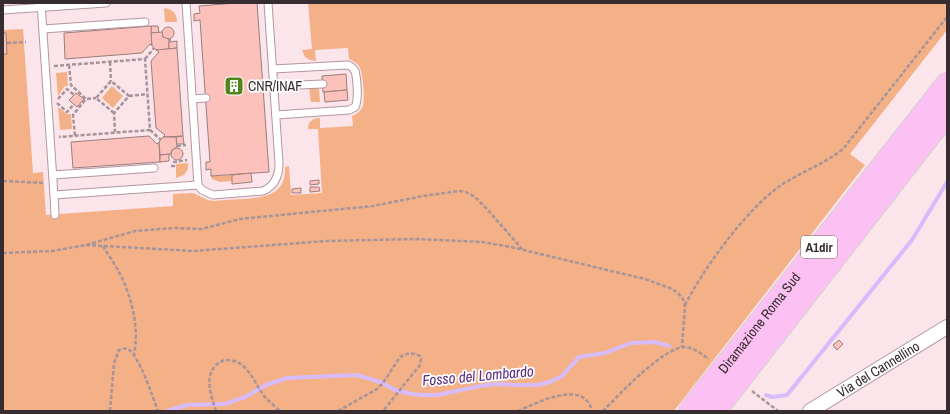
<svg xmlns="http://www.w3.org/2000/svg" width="950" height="414" font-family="'Archivo Narrow',sans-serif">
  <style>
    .green { fill: #f4b188 }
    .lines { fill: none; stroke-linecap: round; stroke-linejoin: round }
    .stream { stroke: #d8bbfa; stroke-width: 4 }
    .building { fill: #fcc1bb; stroke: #9a7f7c }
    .service-casing { stroke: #b2979e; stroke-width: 9 }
    .minor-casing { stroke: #b2979e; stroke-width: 16 }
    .motorway-casing { stroke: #d3d1d1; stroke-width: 24 }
    .path { stroke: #a69499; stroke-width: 2.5; stroke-dasharray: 4 2; stroke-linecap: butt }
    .service { stroke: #fff; stroke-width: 7 }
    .minor { stroke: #fff; stroke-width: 14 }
    .motorway { stroke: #fcc1f2; stroke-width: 22 }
    .labels { text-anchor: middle; stroke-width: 3.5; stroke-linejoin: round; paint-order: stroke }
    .shield { fill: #fff; stroke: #736b6d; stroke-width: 1 }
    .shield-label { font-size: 13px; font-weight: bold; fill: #372c2f }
    .poi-label { font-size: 14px; fill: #372c2f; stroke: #fff; text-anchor: start }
    .street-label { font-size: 14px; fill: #372c2f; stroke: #fff }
    .water-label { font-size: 15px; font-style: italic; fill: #5b2c84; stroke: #fff }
  </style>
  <rect width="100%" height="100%" fill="#fce4eb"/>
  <g class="green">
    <path d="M308 3H947V30L850 154 865 165 674 411H3V30L23 29 33 173 43 172 46 215 173 206V194L193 193 208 200 214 201C224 200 234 199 245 199 267 197 286 194 285 167L289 166 291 195 322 193 318 129H308C308 122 312 118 320 118V128L353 126 352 116C357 114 362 110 363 105 365 98 363 72 359 66 357 63 353 61 349 59L348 48 315 50 316 61 310 60 305 57 302 50 312 49Z"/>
    <path d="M164 8C172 9 177 13 177 22H165Z"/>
    <path d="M67 72 68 86H65L58 96 56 73Z"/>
    <path d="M112 86 123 96 113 108 102 98Z"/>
    <path d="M309 88H319L320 102H311Z"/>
    <path d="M58 107 67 114H71L72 129 60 130Z"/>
    <path d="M188 163V169L184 175 176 178V164Z"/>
    <path d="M232 175V181L220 182 212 179 211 176Z"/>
  </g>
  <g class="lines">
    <g class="stream">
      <path d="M766 395 772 397 787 395 912 240 947 182"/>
      <path d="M167 411 187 405 225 404 245 397 266 385 287 378 357 375 383 383 395 390 412 394 423 395H438L480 386 496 384 518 385H537L550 382 562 376 579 357 605 353 631 343 655 342 669 346"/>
    </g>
  </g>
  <g class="building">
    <path d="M236 3H257L269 172 211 176V169L206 170V162H210L200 20 194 21V14L200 13 199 6Z"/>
    <path d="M151 26H158L159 33H151Z"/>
    <path d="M151 26 152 46 150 44 142 53 65 59 64 33Z"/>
    <circle cx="168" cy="33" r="6"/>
    <path d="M162 32 163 37 169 39V49L156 50 152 46 151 33Z"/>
    <path d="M3 33H6L7 54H3Z"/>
    <path d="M177 41V48L169 49V42Z"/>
    <path d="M177 48 183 136 163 137 165 135 156 128 151 61 159 52 156 50Z"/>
    <path d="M346 74 347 90 323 92 322 76Z"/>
    <path d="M347 90 348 100 325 102 324 92Z"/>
    <path d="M76 93 84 99 77 107 69 100Z"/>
    <path d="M149 136 157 144 159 142 160 162 73 168 71 142Z"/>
    <path d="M183 136 184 144H176V137Z"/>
    <path d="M163 137H176L177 147 172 150 171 154 160 155 159 142Z"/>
    <circle cx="177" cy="154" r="6"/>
    <path d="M169 154V161L160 162V155Z"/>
    <path d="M251 173 252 182 232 184V175Z"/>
    <path d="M319 180V184L310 185V181Z"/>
    <path d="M310 187H319L320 191 310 192Z"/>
    <path d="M301 188V193H292V189Z"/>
    <path d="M839 340 843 344 837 350 833 345Z"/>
  </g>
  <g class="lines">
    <g class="service-casing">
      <g id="service">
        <path d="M41 3 54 195 198 185"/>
        <path d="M186 3 198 185 202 190 213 195 263 191C275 186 279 176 279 163L268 3"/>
        <path d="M3 10 106 3"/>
        <path d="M43 29 145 22"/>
        <path d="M273 69 348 65C351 66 353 68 355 71 357 78 359 100 355 107L349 110 276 115"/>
        <path d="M299 85 323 84"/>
        <path d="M192 99 206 98"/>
        <path d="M53 175 154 168"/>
        <path d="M54 195 55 215"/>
      </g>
    </g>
    <g class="minor-casing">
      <g id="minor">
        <path id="s1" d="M810 411 947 327"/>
      </g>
    </g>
    <g class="motorway-casing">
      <g id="motorway">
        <path id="s2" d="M690 411 947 84"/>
        <path d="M715 411 947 113"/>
      </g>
    </g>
    <g class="path">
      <path d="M169 40H171"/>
      <path d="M7 43 26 42"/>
      <path d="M145 59 154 48"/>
      <path d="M110 62 111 81"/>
      <path d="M69 65 71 85 86 99 73 115 75 136"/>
      <path d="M54 66 145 59 150 130 59 137"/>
      <path d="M129 96 147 94"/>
      <path d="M58 99 67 89 74 95"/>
      <path d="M87 99 96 98"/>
      <path d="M57 103 67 112 74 104"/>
      <path d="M114 113 96 98 111 81 129 96 114 113 115 132"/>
      <path d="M150 130 161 140"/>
      <path d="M177 146 186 145"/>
      <path d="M171 166H174V162L187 160"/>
      <path d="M3 181 45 183"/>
      <path d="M86 245 193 251 326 241 416 239 482 242 511 247 645 279 670 288 678 293 683 299 685 306 682 347"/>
      <path d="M103 246C109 256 117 267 122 278 133 302 139 329 134 355"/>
      <path d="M3 253 52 251 86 245 135 231 174 228 201 229 240 219 373 206 423 196 459 191 466 192 475 197 487 209 522 249"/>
      <path d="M685 305C704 268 744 213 777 188 798 173 823 165 843 149L947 17"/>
      <path d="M752 391 778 411"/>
      <path d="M110 411 114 363 119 350C122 349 125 348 128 349 139 355 153 398 158 411"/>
      <path d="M216 411C212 398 205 381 213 369 217 363 222 360 228 360 247 360 255 384 264 396 269 401 275 407 280 411"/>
      <path d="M338 411 377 389 383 383 400 357C407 353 413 352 420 356L421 359 420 365 383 411"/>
      <path d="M518 411C537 403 584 378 592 411"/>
      <path d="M603 411C619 395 662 348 685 347 694 347 702 355 709 359"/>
    </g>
    <use href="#service" class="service"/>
    <use href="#minor" class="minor"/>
    <use href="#motorway" class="motorway"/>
  </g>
  <defs>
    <g id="building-square" transform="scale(1)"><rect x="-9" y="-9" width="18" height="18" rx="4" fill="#51851b" stroke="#fff"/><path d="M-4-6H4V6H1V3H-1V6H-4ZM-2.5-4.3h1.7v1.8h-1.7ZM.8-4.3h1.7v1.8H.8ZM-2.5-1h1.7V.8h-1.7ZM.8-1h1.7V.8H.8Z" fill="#fff"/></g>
  </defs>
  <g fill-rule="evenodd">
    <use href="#building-square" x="234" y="86"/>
  </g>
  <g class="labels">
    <rect class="shield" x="801" y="236" width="36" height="22" rx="3"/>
    <g class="shield-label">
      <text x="819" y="252">A1dir</text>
    </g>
    <g class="poi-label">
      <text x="248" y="91">CNR/INAF</text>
    </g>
    <g class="street-label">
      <text dy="5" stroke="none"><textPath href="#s2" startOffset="112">Diramazione Roma Sud</textPath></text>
      <text dy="5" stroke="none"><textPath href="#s1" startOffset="80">Via del Cannellino</textPath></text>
    </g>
    <g class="water-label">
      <text transform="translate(478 376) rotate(-5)" y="5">Fosso del Lombardo</text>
    </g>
  </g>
  <rect width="950" height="414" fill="none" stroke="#372c2f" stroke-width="8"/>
</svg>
